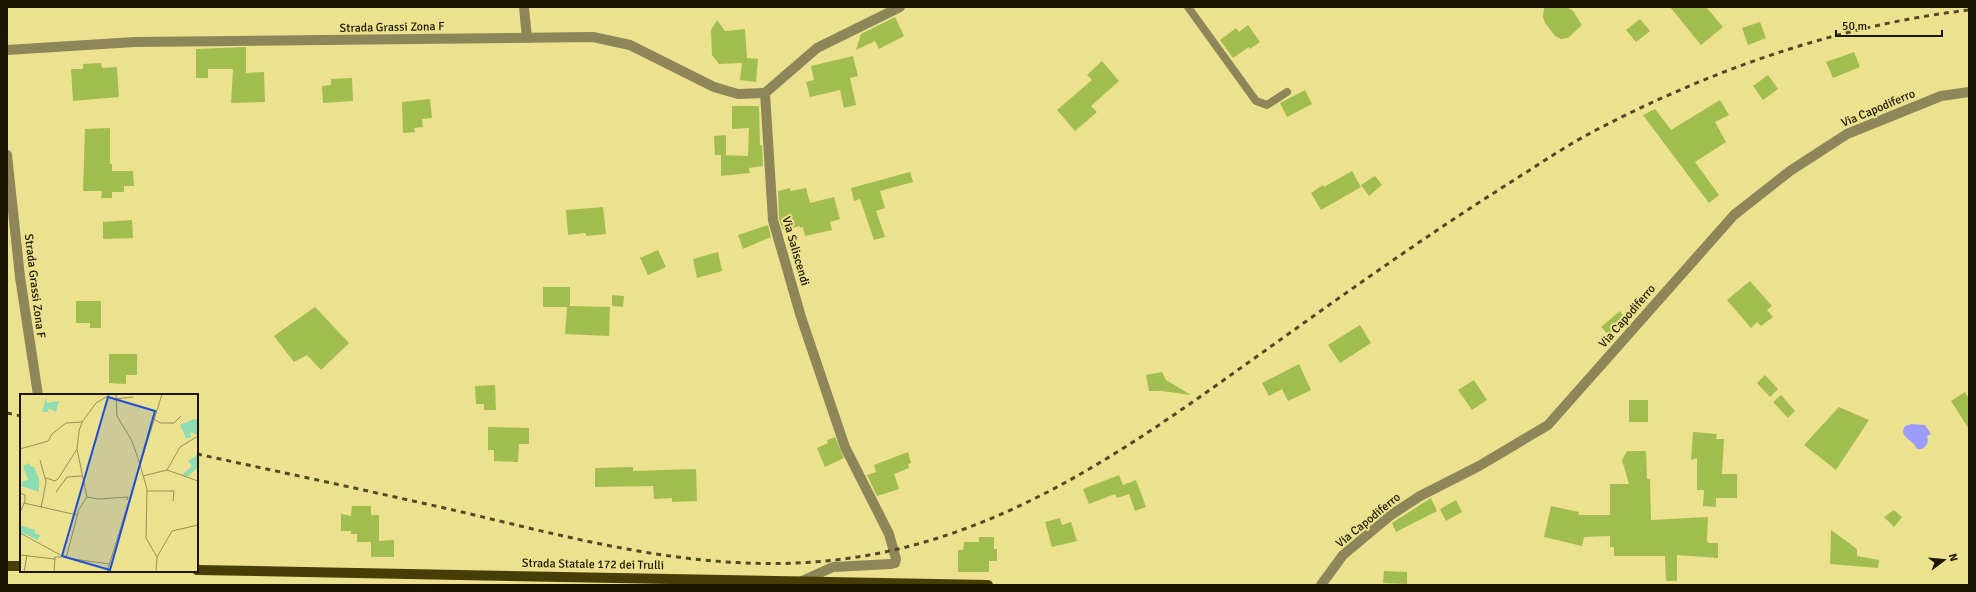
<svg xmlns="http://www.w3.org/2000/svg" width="1976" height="592" font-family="Signika,sans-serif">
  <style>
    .water { fill: #9a9dff }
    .building { fill: #a2bd4f }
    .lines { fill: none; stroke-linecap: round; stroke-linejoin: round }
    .service { stroke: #8c8659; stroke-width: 8 }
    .minor { stroke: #8c8659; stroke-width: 10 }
    .primary { stroke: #463e06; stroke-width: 10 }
    .rail { stroke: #504a24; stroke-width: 3; stroke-dasharray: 5 5; stroke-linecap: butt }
    .labels { text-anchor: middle; stroke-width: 4; stroke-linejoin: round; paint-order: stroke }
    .street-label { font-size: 12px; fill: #1b1700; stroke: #ece18e }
    .inset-road { fill: none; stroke: #989055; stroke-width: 1 }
    .view { fill: #1d4ed8; fill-opacity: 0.15; stroke: #1d4ed8; stroke-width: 2 }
    .inset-edge { fill: none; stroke: #1b1700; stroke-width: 2 }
  </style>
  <rect width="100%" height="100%" fill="#ece18e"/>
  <path class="water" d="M1912 424 1925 425 1931 434 1927 436C1930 442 1925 451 1917 449 1916 448 1916 446 1914 444 1909 439 1899 435 1905 426Z"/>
  <g class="building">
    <path d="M1544 7H1567L1573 11 1582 25 1568 38 1561 39 1555 36 1545 23 1543 17Z"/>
    <path d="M1670 7H1706L1723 27 1701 45Z"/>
    <path d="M895 17 904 36 879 49 875 41 856 50 861 34Z"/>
    <path d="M1640 19 1650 31 1636 42 1626 30Z"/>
    <path d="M717 20 725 31 745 29 747 58 758 59 756 82 740 80 742 63 719 64 712 55 711 30Z"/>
    <path d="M1760 22 1766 38 1748 45 1742 28Z"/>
    <path d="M1248 25 1260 42 1250 49 1249 47 1233 58 1220 40 1236 28 1239 32Z"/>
    <path d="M246 47V73L264 72 265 102 231 103 233 69H208V78H196V49Z"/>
    <path d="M1854 52 1860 67 1833 78 1826 62Z"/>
    <path d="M853 56 858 76 850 78 856 105 844 108 840 90 810 97 806 82 814 80 811 66Z"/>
    <path d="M1102 61 1119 81 1091 106 1097 112 1075 131 1057 110 1092 80 1087 75Z"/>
    <path d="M101 63 102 68 117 67 119 97 73 101 71 69H83V64Z"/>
    <path d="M1768 75 1778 89 1763 100 1753 86Z"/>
    <path d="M352 78 353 101 323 103 322 86 331 85V79Z"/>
    <path d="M1305 90 1312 104 1287 117 1280 103Z"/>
    <path d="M430 99 432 118 422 119 423 127 414 128 415 132 403 133 402 102Z"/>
    <path d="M1720 100 1729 115 1715 122 1726 142 1695 162 1719 195 1709 203 1643 115 1655 109 1671 130Z"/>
    <path d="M732 106H759L760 145H762L763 166 749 168 750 173 721 176V155L748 156 749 128 732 129Z"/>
    <path d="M110 128V164H112V171H133L134 186H124V192H112V198H101L102 191H83L85 129Z"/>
    <path d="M726 135V155H715L714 136Z"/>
    <path d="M1352 171 1361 187 1321 210 1311 193 1323 185 1324 187Z"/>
    <path d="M910 172 913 182 880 191 885 208 876 211 885 237 874 240 860 199 854 201 851 188Z"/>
    <path d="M1375 176 1382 185 1369 196 1361 185Z"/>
    <path d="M790 188 791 191 806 188 810 203 834 197 840 219 830 222 832 230 805 236 803 227 800 228V226L783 230 779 219 778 191Z"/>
    <path d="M603 207 606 234 586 236V233L568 235 566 210Z"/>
    <path d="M132 220 133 238 103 239V222Z"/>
    <path d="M768 225 771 237 743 249 738 235Z"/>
    <path d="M658 250 666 267 648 275 640 258Z"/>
    <path d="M718 252 722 271 697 278 693 259Z"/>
    <path d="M1750 281 1772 306 1767 310 1773 317 1761 326 1757 322 1751 328 1727 300Z"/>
    <path d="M543 287H570V306L610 307 609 336 565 334 567 307H543Z"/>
    <path d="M612 295 624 296 623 307 612 306Z"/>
    <path d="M76 301H101V328H90V323H76Z"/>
    <path d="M315 307 349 343 321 370 307 355 294 362 274 336Z"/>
    <path d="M1620 311 1627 321 1610 337 1601 327Z"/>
    <path d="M1360 325 1371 343 1340 363 1328 345Z"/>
    <path d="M109 354H137V375H126V384L109 383Z"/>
    <path d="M1299 364 1311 390 1288 401 1282 389 1269 396 1262 383Z"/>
    <path d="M1162 372 1166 380 1191 395 1162 391H1149L1146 375Z"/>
    <path d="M1765 375 1778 389 1770 397 1757 383Z"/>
    <path d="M1474 380 1487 400 1472 410 1458 390Z"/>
    <path d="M495 385 496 410H484V404H476L475 386Z"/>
    <path d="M1965 392 1969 399V429L1951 401Z"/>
    <path d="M1781 395 1795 411 1788 418 1773 402Z"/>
    <rect x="1629" y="400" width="19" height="22"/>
    <path d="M1839 407 1869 420 1836 470 1804 445Z"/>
    <path d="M488 427 529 428V444H519L518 462 494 461V450H488Z"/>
    <path d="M1693 432 1717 434 1716 439H1724L1722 474H1737V498H1716V507L1703 506 1704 490H1697V458L1691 460Z"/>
    <path d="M835 437 844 458 825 467 817 448 828 443 827 440Z"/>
    <path d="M1627 451H1646L1647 479H1650L1651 520 1708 517 1707 540 1708 543H1718V558L1677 555V581H1666L1665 556H1614V547H1610V536L1584 537 1582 546 1544 537 1551 506 1579 512 1578 515H1610V484H1629L1622 460Z"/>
    <path d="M908 452 911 463 908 464 909 468 894 474 899 489 877 496 867 475 876 472 874 465Z"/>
    <path d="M633 467V471L696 469 697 501 672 502V498L654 499 653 486 595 487V468Z"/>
    <path d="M1119 475 1123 485 1136 480 1146 507 1135 511 1129 494 1117 498 1115 494 1089 504 1083 489Z"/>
    <path d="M1431 498 1437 511 1396 532 1392 523Z"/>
    <path d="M1456 500 1462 512 1446 521 1440 509Z"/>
    <path d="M352 506H371V515H379V541L394 540V557H371V542H357V534H351V531H341V514L351 516Z"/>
    <path d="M1894 510 1902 517 1894 527 1884 517Z"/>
    <path d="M1060 518 1062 525 1071 522 1077 541 1052 547 1045 522Z"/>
    <path d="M1831 530 1857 549V556L1879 560 1878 568 1830 564Z"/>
    <path d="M979 537H994V549H997V561H989V572H958V550H963L964 542H979Z"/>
    <path d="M1384 571 1407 572V584L1383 583Z"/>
  </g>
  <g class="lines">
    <path class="service" d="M1188 7 1256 101 1267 105 1287 92"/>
    <g class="minor">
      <path d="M524 7 527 38"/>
      <path d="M7 50 134 42 593 37 630 45 714 87 738 94 765 93"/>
      <path d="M765 93 773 220 801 317 845 447 889 534 896 559 895 563 891 564 833 567 802 581"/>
      <path d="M765 93 817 48 900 7"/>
      <path d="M7 155 20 277 38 395"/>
      <path d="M1321 585 1343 555 1391 515 1420 496 1479 466 1548 425 1734 215 1790 171 1847 134 1941 96 1969 92"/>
    </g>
    <g class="primary">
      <path d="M7 566H21"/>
      <path d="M197 570 988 585"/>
    </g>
    <g class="rail">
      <path d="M7 413 21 416"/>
      <path d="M197 454C285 473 374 492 462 512 587 542 714 576 843 559 1016 537 1150 432 1287 335 1361 282 1435 230 1511 182 1541 163 1570 143 1602 127 1716 68 1841 25 1969 10"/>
    </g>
  </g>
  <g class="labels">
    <g class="street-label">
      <text transform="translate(392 27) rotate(-1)" y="4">Strada Grassi Zona F</text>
      <text transform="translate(1878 108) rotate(-23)" y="4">Via Capodiferro</text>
      <text transform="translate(796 251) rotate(74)" y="4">Via Saliscendi</text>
      <text transform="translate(35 286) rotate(83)" y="4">Strada Grassi Zona F</text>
      <text transform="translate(1627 316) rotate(-49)" y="4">Via Capodiferro</text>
      <text transform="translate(1368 520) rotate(-39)" y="4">Via Capodiferro</text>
      <text transform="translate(593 564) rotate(1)" y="4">Strada Statale 172 dei Trulli</text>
    </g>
  </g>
  <g transform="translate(20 394)">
    <rect width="178" height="178" fill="#ece18e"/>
    <path d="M26 4 27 9 39 7 36 18 31 15H28V18H22ZM174 25 178 26V41L170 38 171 44H166L160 31ZM177 61 178 73 167 83 162 81 172 72 168 67ZM9 69 11 73H14L19 85V98L1 92 3 87 8 86 3 72ZM0 131 15 136V139L20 141 18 146 0 138Z" fill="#8dddb4"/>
    <path class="inset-road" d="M96 0 97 22 112 47 120 70M95 5 113 3M134 25 140 29H154L161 22M0 55 28 47 32 40 46 29 62 28M20 66 26 88 21 114M120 71 127 95 126 144 137 163 136 178M147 76 160 53 178 42M123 82 147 76 178 87M26 84 35 87 38 85 57 55M127 97H154L153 107M36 98 47 83 62 82M0 99 5 101V107L0 119M67 103 57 55 59 37 62 28 76 9 91 0M67 103 78 105 108 103 107 106M4 109 57 121M0 139 46 164 89 170M0 161 35 165M137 163 152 137 178 131M46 164 59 115 67 103M4 178 7 161M34 178 35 163H41M87 178 142 0"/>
    <path class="view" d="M88 3 135 17 90 176 42 162Z"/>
    <rect width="178" height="178" class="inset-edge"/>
  </g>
  <rect width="1976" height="592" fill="none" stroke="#1b1700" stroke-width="16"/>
  <g transform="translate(1944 560) rotate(74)" stroke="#ece18e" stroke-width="3" paint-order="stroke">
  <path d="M0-3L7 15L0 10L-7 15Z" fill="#1b1700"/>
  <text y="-6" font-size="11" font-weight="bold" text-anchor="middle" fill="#1b1700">N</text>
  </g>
  <path d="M1836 30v6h106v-6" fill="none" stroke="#1b1700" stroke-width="2"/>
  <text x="1842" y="30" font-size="12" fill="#1b1700" stroke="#ece18e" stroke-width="3" paint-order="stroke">50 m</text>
</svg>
